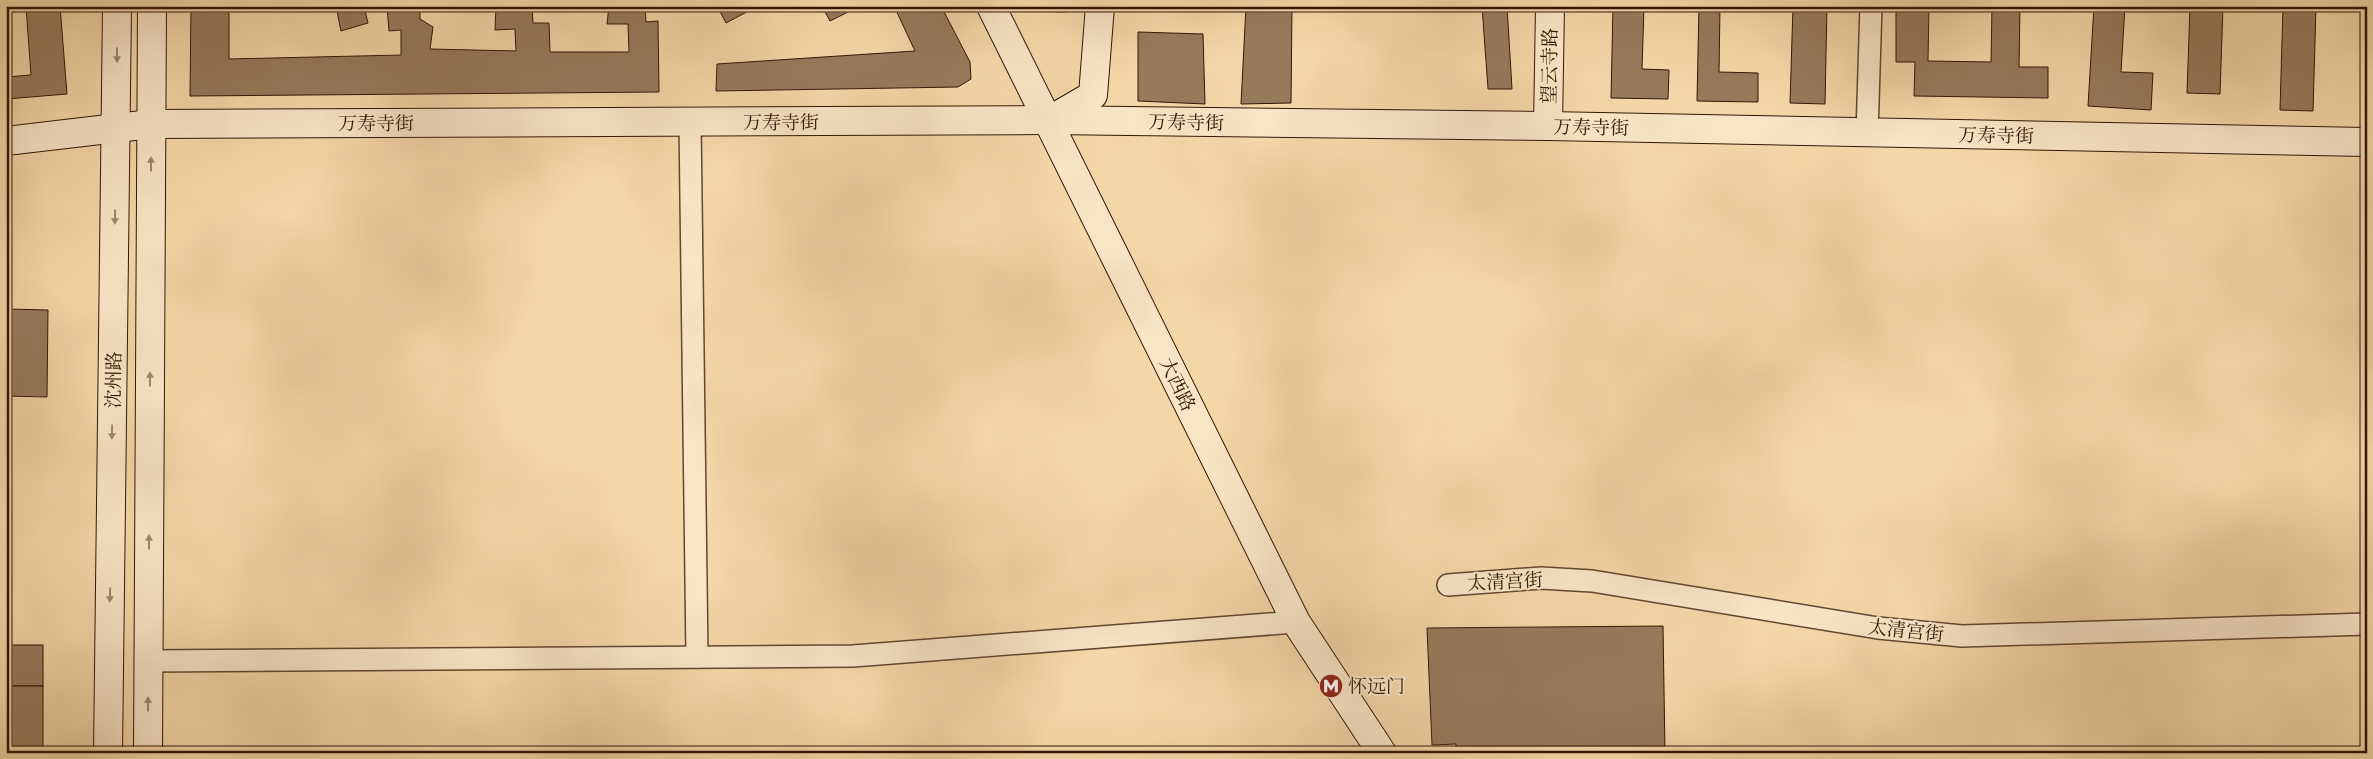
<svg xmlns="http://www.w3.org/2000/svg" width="2373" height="759" font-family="'Old Standard TT','Noto Serif SC',serif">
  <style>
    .building { fill: #967b5b; stroke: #301707 }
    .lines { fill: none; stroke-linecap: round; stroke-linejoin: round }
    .street-casing { stroke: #61472f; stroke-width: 24 }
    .secondary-casing { stroke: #301707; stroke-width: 30 }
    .street { stroke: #f8e5c6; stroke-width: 21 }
    .secondary { stroke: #f8e5c6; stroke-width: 28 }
    .oneway { fill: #9e8870 }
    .labels { text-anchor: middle; stroke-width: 4; stroke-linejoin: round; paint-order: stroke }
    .street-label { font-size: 19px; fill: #301707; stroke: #f8e5c6 }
    .poi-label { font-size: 19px; fill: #301707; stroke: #f8e5c6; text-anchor: start }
  </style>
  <rect width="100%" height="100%" fill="#f4d7a8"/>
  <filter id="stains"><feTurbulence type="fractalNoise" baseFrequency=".004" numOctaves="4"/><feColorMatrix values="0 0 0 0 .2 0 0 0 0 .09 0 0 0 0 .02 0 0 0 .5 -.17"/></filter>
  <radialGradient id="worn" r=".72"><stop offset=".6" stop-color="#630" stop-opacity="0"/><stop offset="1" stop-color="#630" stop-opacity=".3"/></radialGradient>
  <g class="building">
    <path d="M26 6H60L67 94 6 99V77L31 75Z"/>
    <path d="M191 6H229V59L401 55V30L389 31 387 6H420V19L433 27 430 49 516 51 515 29 495 30 496 6H532L533 23H549L550 52H629L628 24H607L609 6H645L646 22 658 21 659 92 190 96Z"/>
    <path d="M336 6H364L368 23 341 31Z"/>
    <path d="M717 6H758L726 23Z"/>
    <path d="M822 6H860L830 21Z"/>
    <path d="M894 6H941L970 62 971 79 958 87 716 91 717 64 915 51Z"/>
    <path d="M1052 6H1067V12H1055Z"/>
    <path d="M1173 6H1197V11L1173 10Z"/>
    <path d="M1246 6H1292L1291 103 1241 104Z"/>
    <path d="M1482 6H1507L1512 89H1488Z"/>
    <path d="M1613 6H1644L1642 69 1669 70 1668 99 1611 98Z"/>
    <path d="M1699 6H1720L1719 72 1758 73V102L1697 101Z"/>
    <path d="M1793 6H1827L1825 104 1790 103Z"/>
    <path d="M1896 6H1929L1928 61 1991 62 1992 6H2020L2019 67H2048V98L1914 96 1915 62H1896Z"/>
    <path d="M2094 6H2125L2121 72 2153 73 2151 110 2088 106Z"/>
    <path d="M2190 6H2223L2220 94 2187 93Z"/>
    <path d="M2283 6H2316L2313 111 2280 110Z"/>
    <path d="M1138 32 1203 34 1205 104 1138 101Z"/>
    <path d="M6 309 48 310 47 397 6 396Z"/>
    <path d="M1663 626 1665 753H1456V744L1432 745 1427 628Z"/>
    <rect x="6" y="645" width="37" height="41"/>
    <rect x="6" y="686" width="37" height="67"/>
  </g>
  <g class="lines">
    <g class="street-casing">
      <g id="street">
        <path d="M690 122 697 657"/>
        <path d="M1867 133 1871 6"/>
        <path d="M1448 585 1541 578 1592 581 1878 628 1962 636 2367 624"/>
        <path d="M148 661 853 656 1296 622"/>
      </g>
    </g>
    <g class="secondary-casing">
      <g id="secondary">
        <path d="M991 6 1296 622 1382 753"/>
        <path d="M1050 120 1093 95 1100 6"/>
        <path d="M1548 126 1550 6"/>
        <path d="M6 141 151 124 1048 120 1548 126 2367 142"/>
        <path d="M108 753 117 6"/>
        <path d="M148 753 152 6"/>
      </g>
    </g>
    <use href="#street" class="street"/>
    <use href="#secondary" class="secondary"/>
  </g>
  <defs><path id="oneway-solid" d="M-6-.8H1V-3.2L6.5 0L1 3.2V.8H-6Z" transform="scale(1.25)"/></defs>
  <g class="oneway">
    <use href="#oneway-solid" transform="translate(117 55) rotate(90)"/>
    <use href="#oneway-solid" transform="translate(151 164) rotate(-90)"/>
    <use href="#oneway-solid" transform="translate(115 217) rotate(91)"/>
    <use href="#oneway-solid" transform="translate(150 379) rotate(-90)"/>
    <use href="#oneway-solid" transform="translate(112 432) rotate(91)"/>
    <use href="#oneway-solid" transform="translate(149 542) rotate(-90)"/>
    <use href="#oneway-solid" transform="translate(110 595) rotate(91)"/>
    <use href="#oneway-solid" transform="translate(148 704) rotate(-90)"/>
  </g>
  <defs>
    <g id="metro-disc" transform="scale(1.25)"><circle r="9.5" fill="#8f2418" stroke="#f8e5c6"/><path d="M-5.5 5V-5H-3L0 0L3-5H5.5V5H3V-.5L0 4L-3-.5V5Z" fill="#fff"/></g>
  </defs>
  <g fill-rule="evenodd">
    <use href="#metro-disc" x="1331" y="686"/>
  </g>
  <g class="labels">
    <g class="street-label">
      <text transform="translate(1549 66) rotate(-89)" y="7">望云寺路</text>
      <text x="781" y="129">万寿寺街</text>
      <text transform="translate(1186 122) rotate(1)" y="7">万寿寺街</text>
      <text x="376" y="130">万寿寺街</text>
      <text transform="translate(1591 127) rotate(1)" y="7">万寿寺街</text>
      <text transform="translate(1996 135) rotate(1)" y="7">万寿寺街</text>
      <text transform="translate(113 380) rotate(-89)" y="7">沈州路</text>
      <text transform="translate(1178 384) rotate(64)" y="7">大西路</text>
      <text transform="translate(1505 581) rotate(-3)" y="7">太清宫街</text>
      <text transform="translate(1906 630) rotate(6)" y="7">太清宫街</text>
    </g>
    <g class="poi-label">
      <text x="1348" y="693">怀远门</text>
    </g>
  </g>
  <rect width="2373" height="759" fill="none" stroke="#f4d7a8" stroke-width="25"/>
  <rect x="8" y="8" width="2358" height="744" fill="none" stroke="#301707" stroke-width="2.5"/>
  <rect x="12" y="12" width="2348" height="734" fill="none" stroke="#301707"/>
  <rect width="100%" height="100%" filter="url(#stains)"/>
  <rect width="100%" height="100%" fill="url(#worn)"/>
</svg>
